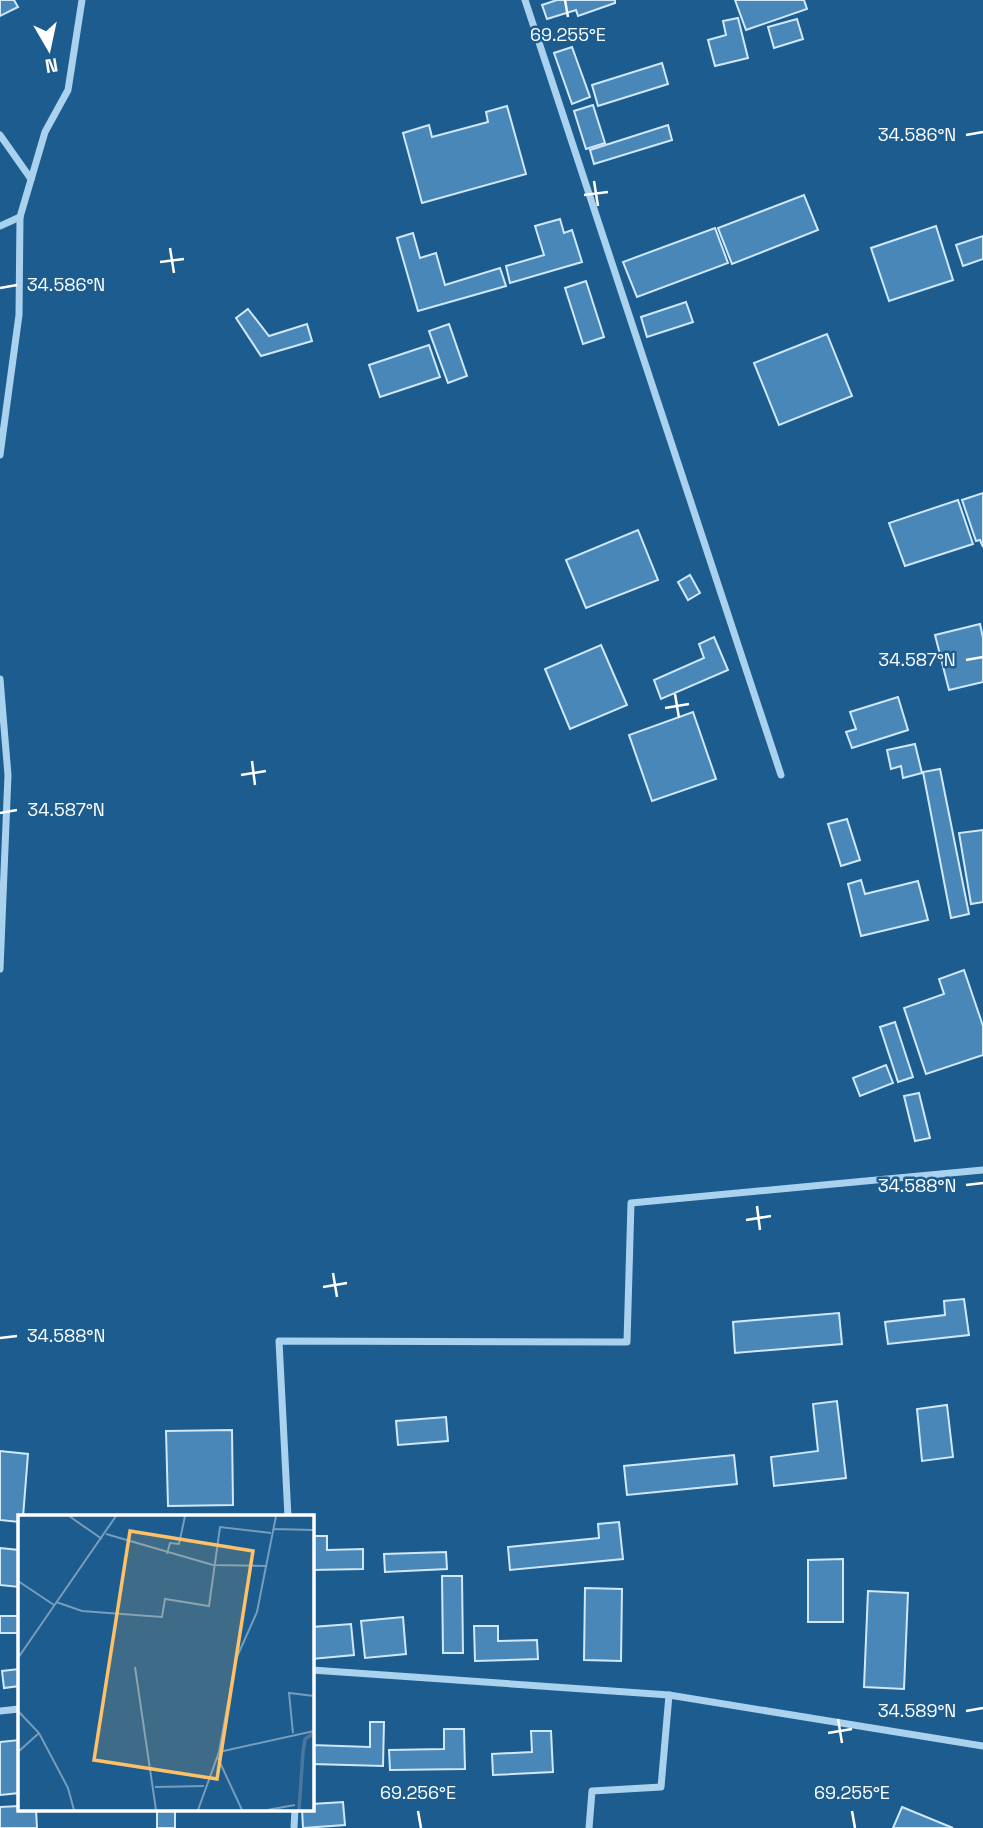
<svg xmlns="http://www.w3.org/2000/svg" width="983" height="1828" font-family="'Space Grotesk',sans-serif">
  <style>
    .building { fill: #4987b8; stroke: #d0e8fa; stroke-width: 2 }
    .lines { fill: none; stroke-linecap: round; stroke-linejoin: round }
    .street { stroke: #aad1ee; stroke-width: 7 }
    .ticks { fill: none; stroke: #fff; stroke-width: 2.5 }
    .inset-river { fill: none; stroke: #4a779b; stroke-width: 3.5 }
    .inset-road { fill: none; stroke: #779dbc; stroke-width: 2 }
    .view { fill: #fec168; fill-opacity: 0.15; stroke: #fec168; stroke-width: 3.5 }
    .inset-edge { fill: none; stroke: #fff; stroke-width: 3.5 }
    .ticks-label { font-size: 18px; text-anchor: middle; fill: #fff; stroke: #1c5c8f; stroke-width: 5; stroke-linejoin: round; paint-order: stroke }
  </style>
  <rect width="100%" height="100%" fill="#1c5c8f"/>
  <g class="building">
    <path d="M0 0H14L18 7 0 16Z"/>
    <path d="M557 0H615V3L578 16 576 10 547 19 542 5Z"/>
    <path d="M735 0H804L807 9 746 30Z"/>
    <path d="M738 18 748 58 715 66 708 40 726 35 723 21Z"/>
    <path d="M797 19 803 39 774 48 768 27Z"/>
    <path d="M572 47 590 97 572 104 554 53Z"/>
    <path d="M662 63 668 84 598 106 592 85Z"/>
    <path d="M593 105 605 143 586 149 574 111Z"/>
    <path d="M507 106 526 174 422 203 403 133 429 125 432 137 488 122 486 112Z"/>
    <path d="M668 125 672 140 594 164 590 150Z"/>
    <path d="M804 195 818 230 732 264 718 228Z"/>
    <path d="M560 219 564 233 572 230 582 262 510 283 506 266 544 255 535 226Z"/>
    <path d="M936 226 953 280 889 301 871 248Z"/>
    <path d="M715 228 728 263 637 297 623 262Z"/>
    <path d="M413 233 420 258 436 253 445 285 500 268 506 286 418 311 397 238Z"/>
    <path d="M983 236V259L963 266 956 245Z"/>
    <path d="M586 281 604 337 583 344 565 288Z"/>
    <path d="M686 302 693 322 647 337 641 317Z"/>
    <path d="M248 309 269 336 307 324 312 341 261 356 236 318Z"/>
    <path d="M449 324 467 376 448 383 429 331Z"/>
    <path d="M827 334 852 396 779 425 754 363Z"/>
    <path d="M429 345 440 377 380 397 369 365Z"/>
    <path d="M983 493V547L980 540 976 541 962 500Z"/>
    <path d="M958 500 973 544 905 566 889 523Z"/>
    <path d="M638 530 658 580 586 608 566 560Z"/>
    <path d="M690 575 700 593 688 600 678 582Z"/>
    <path d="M980 624 983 638V682L949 690 935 635Z"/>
    <path d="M714 637 728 670 661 699 654 680 704 658 699 644Z"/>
    <path d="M601 645 627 705 570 729 545 669Z"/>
    <path d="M898 697 908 730 852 748 846 732 856 729 850 712Z"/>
    <path d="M693 712 716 779 652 801 629 735Z"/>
    <path d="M915 744 922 773 903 778 901 766 891 769 887 750Z"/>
    <path d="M940 769 969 914 951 918 923 772Z"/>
    <path d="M847 819 860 860 841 866 828 824Z"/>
    <path d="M983 830V902L971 904 959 833Z"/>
    <path d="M861 880 865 894 918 881 928 920 861 936 848 884Z"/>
    <path d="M964 970 983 1026V1055L926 1074 904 1008 944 994 939 979Z"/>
    <path d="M895 1022 913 1077 898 1082 880 1027Z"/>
    <path d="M886 1065 893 1083 860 1096 853 1078Z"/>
    <path d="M919 1093 930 1138 915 1141 904 1096Z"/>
    <path d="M964 1299 969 1335 888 1344 885 1322 945 1315 944 1301Z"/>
    <path d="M839 1313 842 1344 735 1353 733 1322Z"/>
    <path d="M837 1401 846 1478 774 1486 771 1457 818 1451 813 1404Z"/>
    <path d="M947 1405 953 1457 922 1461 917 1409Z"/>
    <path d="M446 1417 448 1441 398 1445 396 1421Z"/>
    <path d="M232 1430 233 1505 168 1506 166 1431Z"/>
    <path d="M0 1451 28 1454 23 1517H19V1522L0 1520Z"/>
    <path d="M734 1455 737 1484 627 1495 624 1466Z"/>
    <path d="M619 1522 623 1559 510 1570 508 1547 599 1538 598 1524Z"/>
    <path d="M312 1536H327V1550L363 1549V1569L312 1570Z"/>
    <path d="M0 1548 19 1550V1587L0 1585Z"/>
    <path d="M446 1552 447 1569 385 1572 384 1554Z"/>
    <path d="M843 1559V1622H808V1560Z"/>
    <path d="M442 1576H462L463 1653H443Z"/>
    <path d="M585 1588 622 1589 621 1661 584 1660Z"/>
    <path d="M868 1591 908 1593 904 1689 864 1687Z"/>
    <rect x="0" y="1616" width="19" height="17"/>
    <path d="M403 1617 406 1654 365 1658 361 1621Z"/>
    <path d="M351 1624 354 1655 312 1659V1627Z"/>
    <path d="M474 1626H498V1641L537 1640 538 1659 475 1661Z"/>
    <path d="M19 1669V1686L4 1688 2 1671Z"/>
    <path d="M370 1722H384L383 1766 312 1764V1745L370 1747Z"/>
    <path d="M444 1729H464L465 1769 390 1770 389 1750 444 1749Z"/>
    <path d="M531 1731H551L553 1772 493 1775 492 1754 532 1752Z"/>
    <path d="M19 1740V1793L0 1795V1742Z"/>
    <path d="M343 1802 345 1825 303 1828 302 1809H312V1804Z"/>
    <path d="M19 1806V1809H36L37 1828H0V1807Z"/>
    <path d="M902 1807 953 1828H893Z"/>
    <rect x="157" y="1809" width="18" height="19"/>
  </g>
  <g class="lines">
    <g class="street">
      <path d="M525 0 781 775"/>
      <path d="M0 135 31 179"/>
      <path d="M0 226 20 217"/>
      <path d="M0 455 19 315 20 217 45 132 68 90 82 0"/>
      <path d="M0 679 8 775 0 969"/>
      <path d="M288 1517 279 1341 627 1342 631 1203 983 1170"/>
      <path d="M312 1670 669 1695 983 1746"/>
      <path d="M0 1711 19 1709"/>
      <path d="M294 1828 295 1809"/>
      <path d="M589 1828 592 1791 661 1787 669 1695"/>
    </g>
  </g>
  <path class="ticks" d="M565 0 568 17M966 135 983 132M594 181 598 206M584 195 608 192M170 248 174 273M160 262 184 259M0 288 17 285M966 660 983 657M675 694 679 718M665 708 689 704M252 761 255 785M241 775 266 771M0 813 17 810M966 1185 983 1183M757 1206 760 1230M746 1220 771 1216M333 1273 337 1297M323 1287 347 1283M0 1338 17 1336M966 1711 983 1708M838 1719 842 1743M828 1733 852 1729M418 1811 421 1828M852 1811 855 1828"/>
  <g transform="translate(18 1515)">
    <rect width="296" height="296" fill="#1c5c8f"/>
    <path class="inset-river" d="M281 295 285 237 287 224 296 218"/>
    <path class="inset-road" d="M51 1 84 24M256 14 295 15M88 19 195 50 248 51M149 39 152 28 161 29 167 1M0 66 36 90M38 87 64 96 144 102 147 84 191 91 202 12 253 18M0 143 98 1M117 152 138 295M0 196 21 218 50 273 56 295M275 218 271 178 296 181M0 237 21 218M201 237 296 216M199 241 224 295M137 272 186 271M180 295 201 237 218 144 239 97 258 1M249 295 277 290"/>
    <path class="view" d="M112 16 235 36 199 264 76 245Z"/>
    <rect width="296" height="296" class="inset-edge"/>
  </g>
  <g class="ticks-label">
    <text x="568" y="41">69.255°E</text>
    <text x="917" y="141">34.586°N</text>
    <text x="66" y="291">34.586°N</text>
    <text x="917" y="666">34.587°N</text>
    <text x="66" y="816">34.587°N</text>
    <text x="917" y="1192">34.588°N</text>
    <text x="66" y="1342">34.588°N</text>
    <text x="917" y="1717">34.589°N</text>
    <text x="418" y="1799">69.256°E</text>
    <text x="852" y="1799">69.255°E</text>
  </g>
  <g transform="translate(49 49) rotate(171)" stroke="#1c5c8f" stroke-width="5" paint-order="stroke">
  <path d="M0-5L12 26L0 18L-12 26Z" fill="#ffffff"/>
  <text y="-10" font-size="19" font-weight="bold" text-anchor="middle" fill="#ffffff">N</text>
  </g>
</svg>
